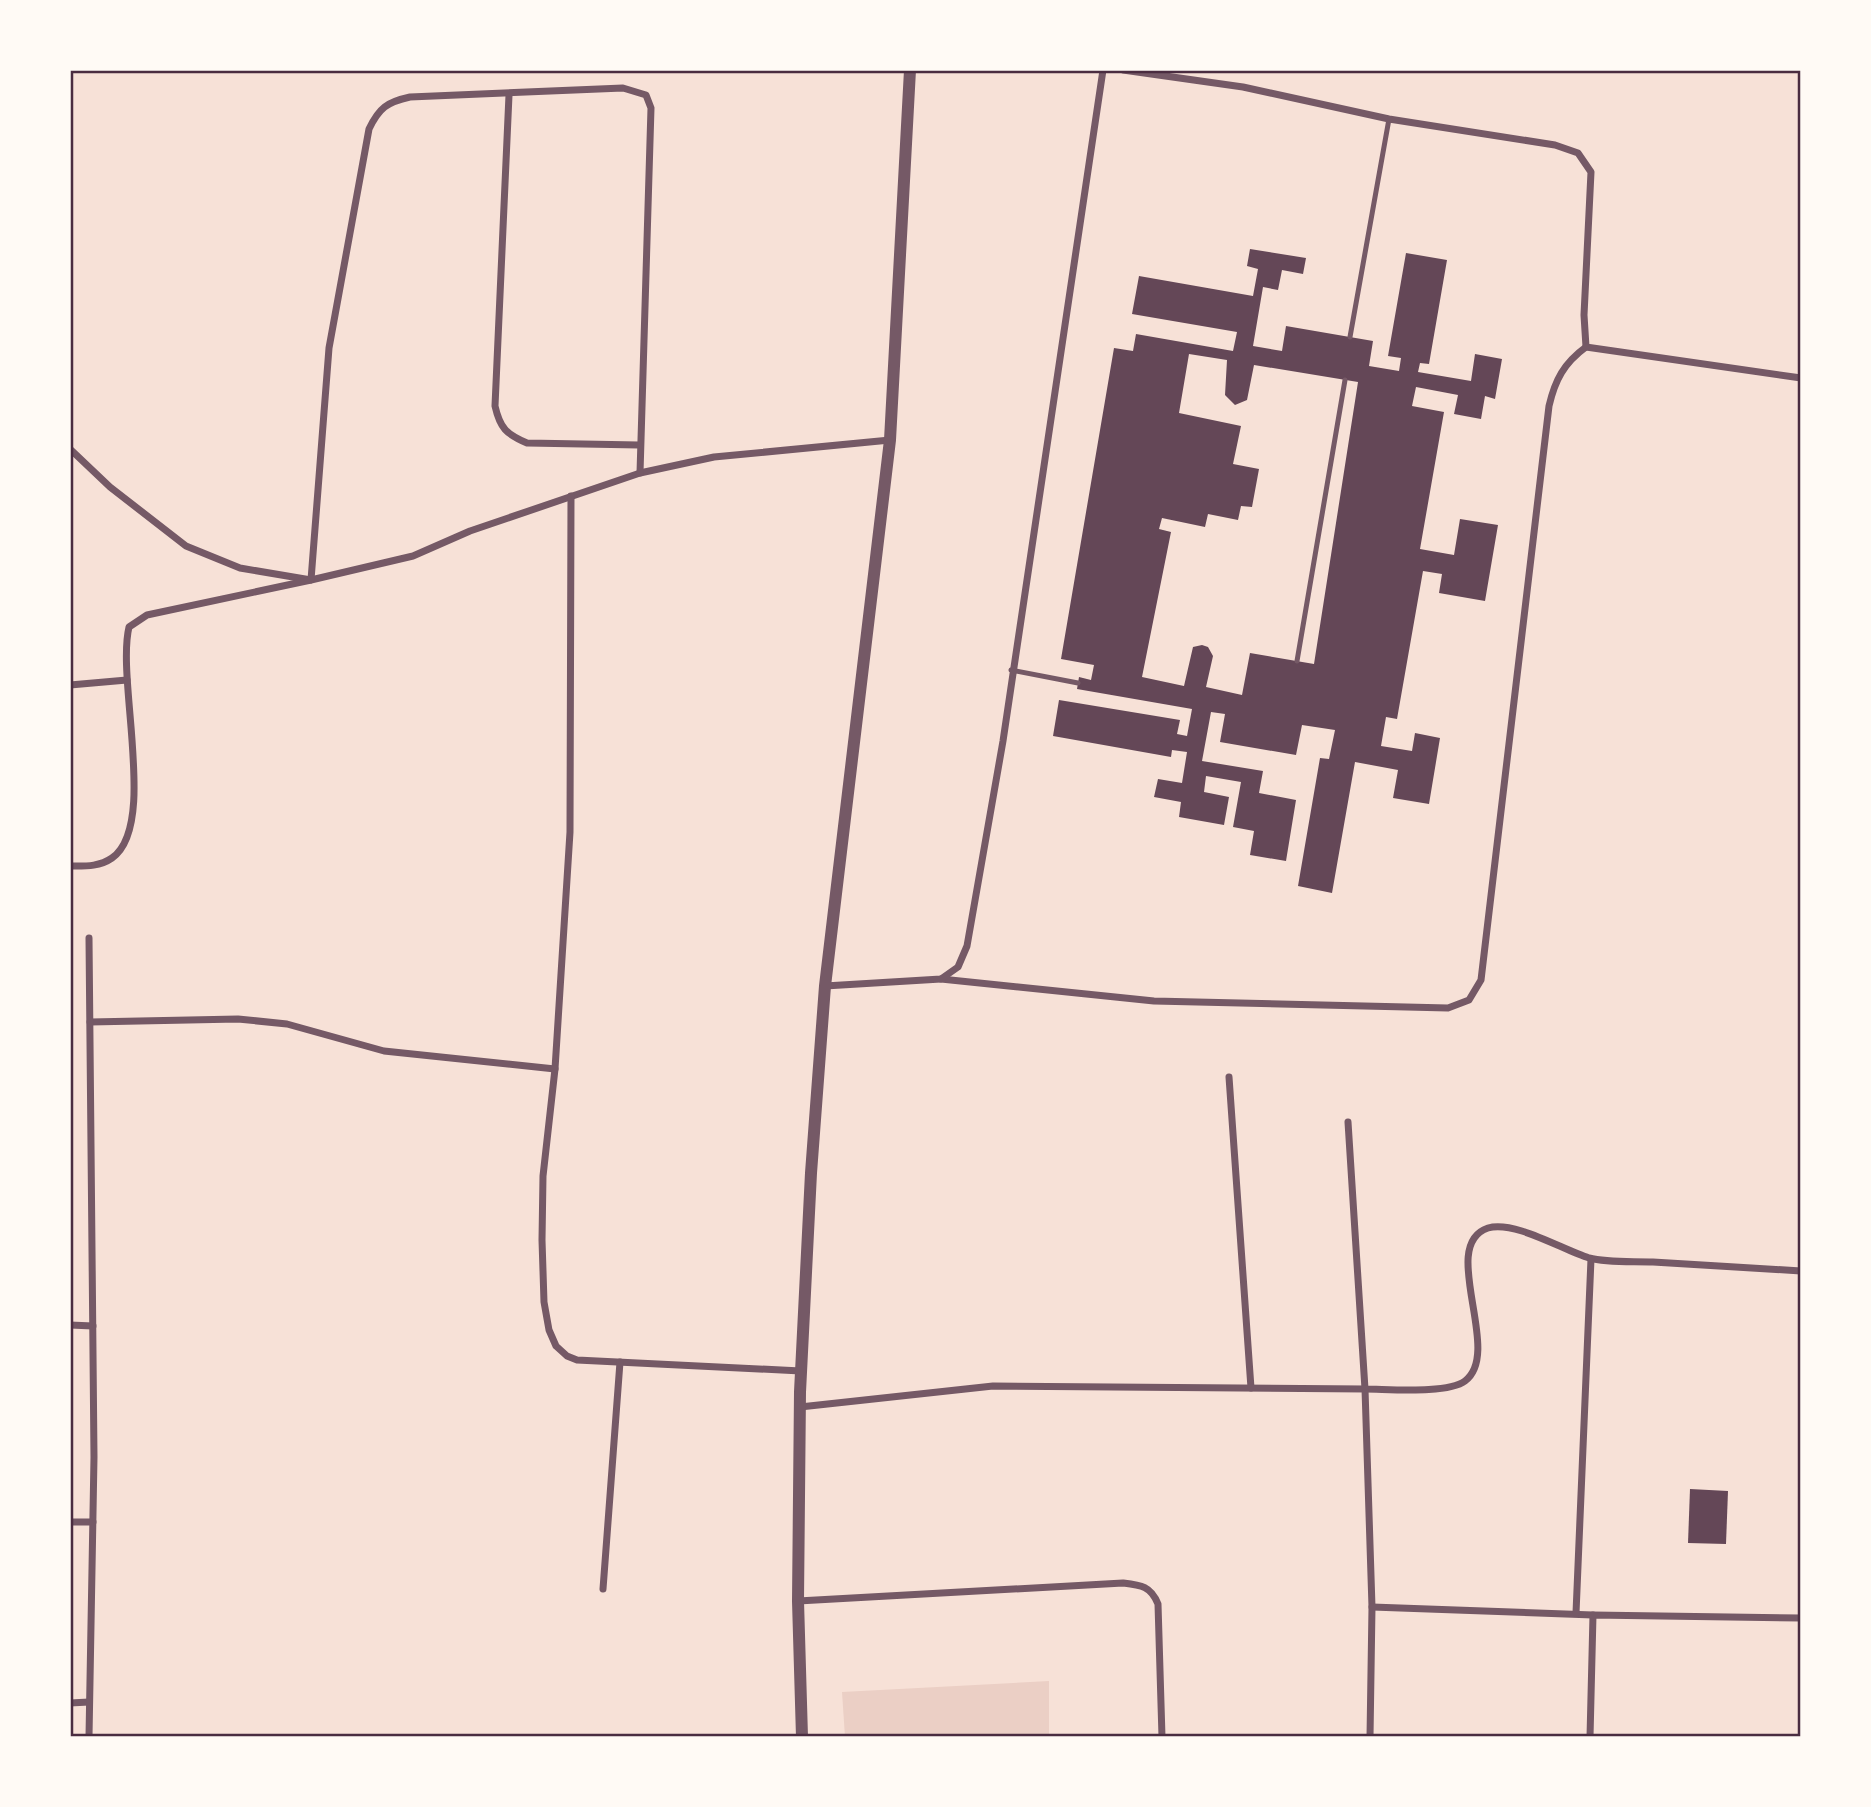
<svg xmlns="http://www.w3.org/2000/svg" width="1871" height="1807" font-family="'Times New Roman',serif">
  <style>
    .green { fill: #ebcfc5 }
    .building { fill: #644757; fill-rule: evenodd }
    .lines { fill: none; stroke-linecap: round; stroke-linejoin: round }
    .service { stroke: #755966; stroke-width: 5 }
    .minor { stroke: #755966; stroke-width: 7 }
    .tertiary { stroke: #755966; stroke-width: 12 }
    .neatline { fill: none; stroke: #4a2c40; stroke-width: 2.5 }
  </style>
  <rect width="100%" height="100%" fill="#f7e1d7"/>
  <path class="green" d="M1049 1681V1737H845L842 1692Z"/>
  <g class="building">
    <path d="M1250 249 1306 258 1303 274 1282 270 1278 290 1263 287 1253 346 1282 351 1286 326 1373 341 1369 366 1399 371 1401 358 1388 356 1406 253 1447 260 1429 364 1420 363 1418 372 1471 381 1475 354 1502 359 1495 399 1485 396 1481 419 1454 414 1458 395 1416 387 1412 406 1444 412 1420 549 1454 555 1460 519 1498 525 1485 601 1439 593 1442 574 1423 571 1397 719 1386 717 1381 746 1412 751 1415 733 1440 738 1429 804 1393 798 1398 770 1355 762 1332 893 1298 886 1320 758 1329 759 1335 730 1302 725 1296 755 1220 742 1225 714 1211 712 1202 761 1263 771 1259 793 1296 800 1286 861 1250 855 1254 831 1233 827 1241 782 1206 776 1204 792 1229 797 1224 825 1179 817 1181 802 1154 797 1158 779 1182 783 1187 752 1172 750 1171 757 1053 736 1059 700 1180 720 1177 734 1187 736 1192 709 1077 689 1079 677 1091 680 1094 665 1061 659 1114 348 1133 351 1136 334 1233 351 1237 332 1132 314 1139 276 1253 296 1258 269 1247 266ZM1189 354 1227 360 1225 395 1235 405 1247 400 1254 365 1358 382 1314 664 1250 653 1242 695 1206 687 1213 656 1208 647 1202 645 1193 647 1184 686 1142 677 1171 532 1159 529 1162 518 1205 527 1208 514 1238 520 1241 506 1252 507 1259 469 1233 464 1241 426 1179 413Z"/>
    <path d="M1690 1489 1728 1491 1726 1544 1688 1543Z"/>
  </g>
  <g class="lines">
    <g class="service">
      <path d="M1350 337 1389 119"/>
      <path d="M1297 661 1345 380"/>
      <path d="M1011 670 1078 683"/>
    </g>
    <g class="minor">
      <path d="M1123 70 1243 87 1389 119 1555 145 1578 153 1591 172 1584 315 1586 347 1801 378"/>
      <path d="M509 95 495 406C500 428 506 434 527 443L639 445"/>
      <path d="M70 449 110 487 186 546 240 568 311 580 413 556 470 531 640 473 714 457 890 440"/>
      <path d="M571 496 570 832 555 1069 543 1176 542 1240 544 1302 549 1330 556 1346 567 1356 577 1360 801 1371"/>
      <path d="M70 685 127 680"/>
      <path d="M70 866C85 866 99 867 112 858 158 826 116 681 129 627L147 615 311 580 329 348 369 129C379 108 387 102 410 97L623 88 646 95 651 108 640 473"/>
      <path d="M941 979 1154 1001 1448 1008 1469 1000 1481 980 1549 406C1555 380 1564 363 1586 347"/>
      <path d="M825 986 941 979 958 967 967 946 1003 741 1103 70"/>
      <path d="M90 1022 238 1019 287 1024 384 1051 555 1069"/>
      <path d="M1229 1077 1251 1388"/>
      <path d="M1348 1122 1365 1389C1389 1389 1448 1394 1465 1381 1504 1352 1437 1245 1488 1228 1514 1220 1563 1250 1589 1258 1608 1263 1633 1261 1653 1262 1702 1265 1752 1268 1801 1271"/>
      <path d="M70 1325 93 1326"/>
      <path d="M800 1407 993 1386 1365 1389 1372 1607 1370 1737"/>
      <path d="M70 1522H93"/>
      <path d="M603 1589 620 1362"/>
      <path d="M798 1601 1123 1583C1141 1585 1151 1586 1158 1604L1162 1737"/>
      <path d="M1372 1607 1593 1615"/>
      <path d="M1576 1613 1591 1259"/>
      <path d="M70 1703 89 1702"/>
      <path d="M89 1737 94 1457 89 938"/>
      <path d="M1590 1737 1593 1615 1801 1618"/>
    </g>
    <path class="tertiary" d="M802 1737 798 1601 800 1392 811 1173 825 986 890 440 910 70"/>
  </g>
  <rect width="1871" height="1807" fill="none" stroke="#fffaf5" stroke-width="144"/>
  <rect x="72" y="72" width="1727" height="1663" class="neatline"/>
</svg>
